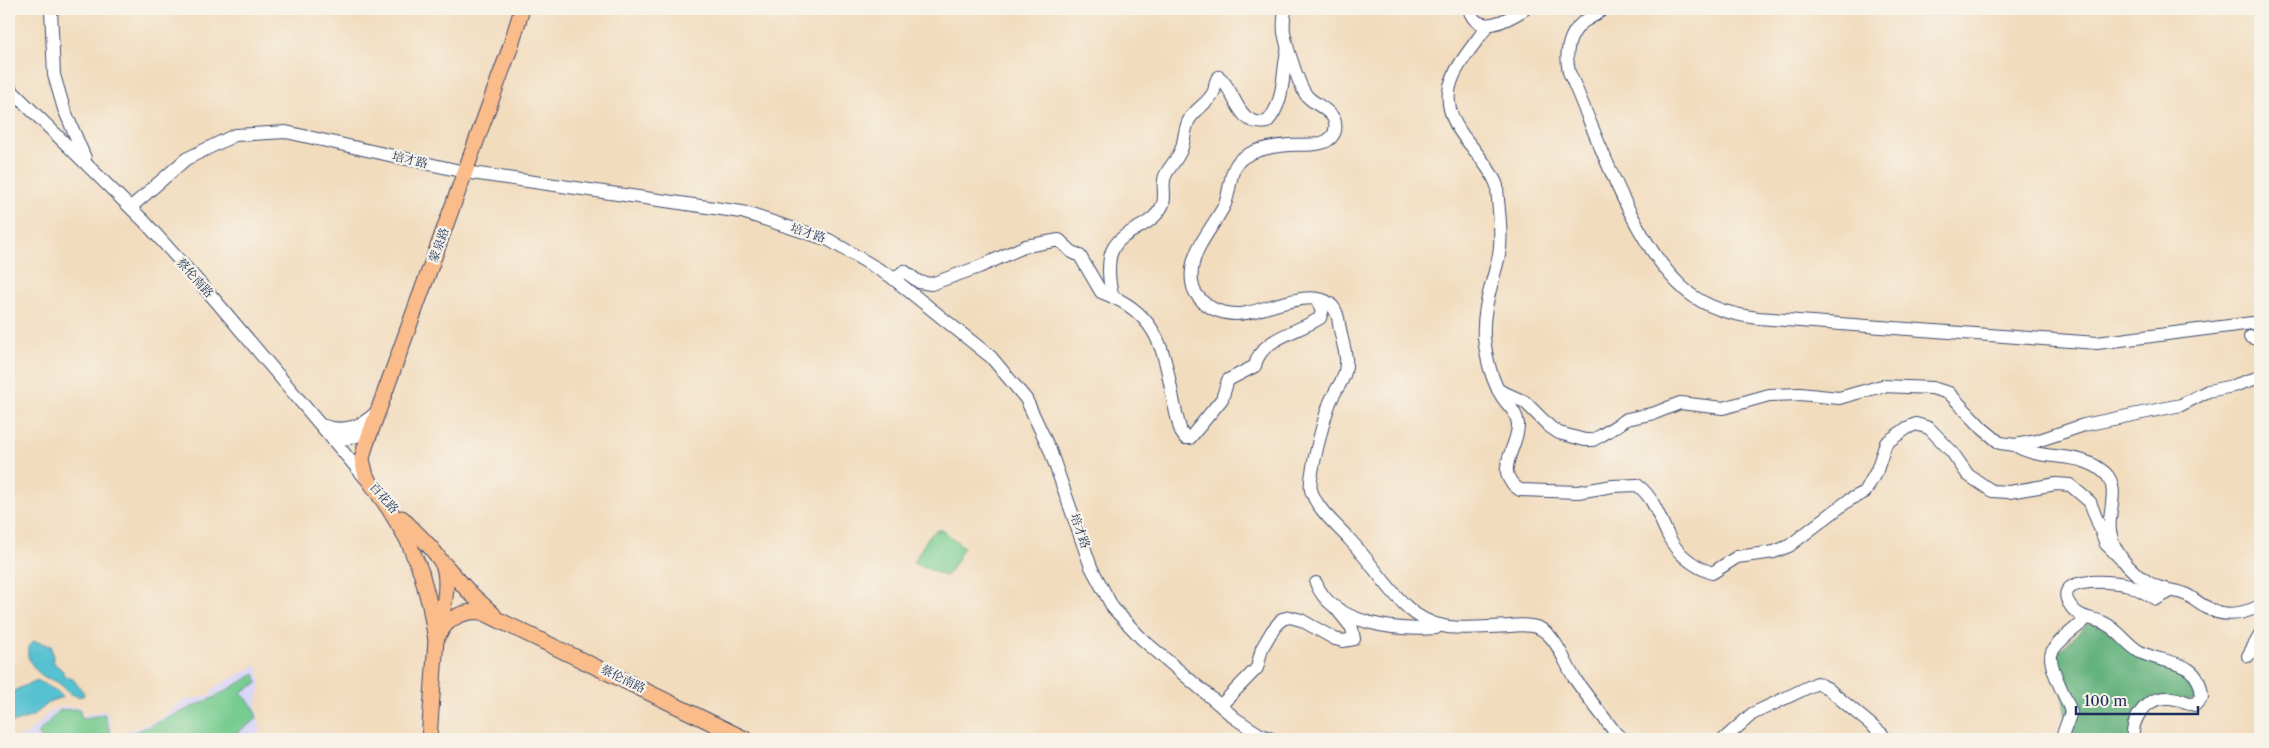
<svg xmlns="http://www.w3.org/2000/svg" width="2269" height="748" font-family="'Libre Caslon Text','Noto Serif SC',serif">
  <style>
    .built { fill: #d9d6f7 }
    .green { fill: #77cc90; stroke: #497e77 }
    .forest { fill: #61b07a; stroke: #3e706c }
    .water { fill: #56c1d0; stroke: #387897 }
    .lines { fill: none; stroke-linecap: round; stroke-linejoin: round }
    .minor-casing { stroke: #3b496c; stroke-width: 14 }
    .major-casing { stroke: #3b496c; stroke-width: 17 }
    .minor { stroke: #fff; stroke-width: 12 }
    .major { stroke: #fabc8b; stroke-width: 15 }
    .labels { text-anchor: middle; stroke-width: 4.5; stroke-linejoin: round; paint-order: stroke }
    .street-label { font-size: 12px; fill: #1b2f5e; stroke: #f7f3e8 }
  </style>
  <rect width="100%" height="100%" fill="#f7f3e8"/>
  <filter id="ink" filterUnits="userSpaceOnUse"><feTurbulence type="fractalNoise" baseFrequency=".02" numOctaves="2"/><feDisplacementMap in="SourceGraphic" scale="10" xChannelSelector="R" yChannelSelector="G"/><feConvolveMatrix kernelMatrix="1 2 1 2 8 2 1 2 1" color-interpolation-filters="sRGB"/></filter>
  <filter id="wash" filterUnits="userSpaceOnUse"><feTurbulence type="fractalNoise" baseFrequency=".0096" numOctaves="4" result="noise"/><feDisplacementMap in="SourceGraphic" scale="20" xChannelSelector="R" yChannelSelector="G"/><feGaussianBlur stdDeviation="1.12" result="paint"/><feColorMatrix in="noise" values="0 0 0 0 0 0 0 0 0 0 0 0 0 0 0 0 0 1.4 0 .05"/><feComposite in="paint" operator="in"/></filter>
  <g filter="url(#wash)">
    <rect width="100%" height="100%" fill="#f2dcbe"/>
    <path class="built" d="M257 665 261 683 256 705 261 731 251 739H15L27 734 52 710 62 707H80L83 716 106 710 114 737 164 717 173 707 186 700 212 695V689Z"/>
    <g class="green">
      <path d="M937 530H942L964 547 950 572 945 576 913 563 929 536Z"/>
      <path d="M255 674 258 683 241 692 254 708 257 719 227 739H120L213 698Z"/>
      <path d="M79 709 82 719 104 714 112 737 107 739H43L37 734 60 710Z"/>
    </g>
    <path class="forest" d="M2088 623 2096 624 2186 672 2198 691 2194 700 2151 697 2129 739H2072L2068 732 2056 654Z"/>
    <g class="water">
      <path d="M34 641 51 646 54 663 63 671V675L73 679 84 693 83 696C72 699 65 687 57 682 52 679 47 679 43 676 32 668 20 651 34 641Z"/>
      <path d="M37 680 57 691 63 697 51 701 33 716 9 724V693Z"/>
    </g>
  </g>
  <g filter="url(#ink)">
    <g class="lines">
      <g class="minor-casing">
        <g id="minor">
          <path d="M51 9 54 75 64 109 85 158"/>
          <path d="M1285 9C1284 16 1283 24 1284 32 1286 45 1299 87 1307 96 1315 105 1328 108 1334 119 1336 124 1336 131 1333 135 1325 148 1302 144 1289 145 1275 146 1256 149 1244 157 1229 166 1231 189 1225 204 1213 229 1188 251 1192 282 1193 291 1197 296 1203 302 1214 312 1232 316 1246 313 1271 309 1329 279 1338 318 1339 322 1339 326 1340 329 1343 348 1351 361 1342 380 1338 388 1332 396 1329 405 1324 419 1308 478 1311 490 1317 510 1337 525 1350 540 1370 561 1385 586 1406 606 1437 636 1470 627 1510 626 1518 625 1531 625 1539 628 1557 636 1565 664 1575 679 1588 698 1603 716 1617 735L1624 739"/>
          <path d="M1469 9C1477 38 1509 19 1525 9"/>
          <path d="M1603 9C1597 14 1590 18 1583 22 1568 35 1565 54 1569 72 1598 137 1635 251 1690 294 1710 309 1734 315 1758 318L2097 343 2260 322"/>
          <path d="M1488 25C1459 66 1427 93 1468 142 1477 153 1493 173 1497 186 1498 208 1503 233 1499 255 1493 283 1482 308 1484 337 1486 357 1491 378 1501 395 1507 406 1516 409 1518 424 1519 448 1491 471 1520 490L1578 492 1613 486 1637 485C1654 497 1659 518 1668 535 1676 553 1693 566 1712 573L1737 557 1774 552 1789 546 1849 500 1865 492 1877 470 1886 443 1907 428 1916 424 1929 428 1952 452 1968 475 1992 491 2009 492 2056 484 2070 485 2090 502 2106 544 2121 559"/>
          <path d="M1287 51C1282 75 1285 102 1267 122 1236 127 1236 90 1219 77 1214 81 1216 86 1214 91 1209 103 1195 109 1189 120 1184 129 1185 140 1181 150 1177 160 1169 167 1165 176 1161 186 1167 197 1162 206 1151 229 1121 229 1112 251 1107 262 1109 286 1113 297 1173 324 1164 378 1181 432L1185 438H1190L1222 399 1228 380 1255 366C1260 338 1299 332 1320 318L1322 312 1317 299"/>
          <path d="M9 88 144 221 215 300 366 479"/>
          <path d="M131 207 186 159 235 135 286 132 465 172 742 212 829 240 890 276 991 357 1026 399 1050 450 1091 567 1113 608 1142 639 1236 719 1259 734 1272 739"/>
          <path d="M894 279 904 271 919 282 931 284 979 267 1026 246 1059 240 1072 252 1080 256 1101 292 1113 297"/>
          <path d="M2250 337 2260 340"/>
          <path d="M1498 390 1525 402 1550 427 1559 433 1585 440H1593L1602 435 1627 419 1655 413 1680 403 1723 408 1769 395 1800 394 1839 398 1882 386 1932 388 1949 393 1982 428 2000 443 2015 445 2037 441 2084 425 2181 405 2208 391 2233 386 2260 377"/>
          <path d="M321 425C343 433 363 427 378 410"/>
          <path d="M332 438C349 441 363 436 374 422"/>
          <path d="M2015 445C2042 463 2079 449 2105 473 2121 488 2107 513 2110 531 2114 555 2131 572 2151 584 2163 591 2175 589 2187 595 2193 598 2199 604 2206 607 2223 618 2243 614 2260 606"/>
          <path d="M1316 583C1332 624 1397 631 1436 628"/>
          <path d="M2248 656 2260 635"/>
          <path d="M1221 705 1257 668 1262 648 1272 631 1282 619 1290 617 1301 620 1335 639 1343 641 1354 639 1352 628 1335 607"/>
          <path d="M2062 737 2071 712C2067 698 2046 664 2052 652 2059 639 2077 628 2087 618"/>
          <path d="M1724 739 1752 714 1817 683 1827 688 1882 734 1885 739"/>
          <path d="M2133 739C2131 719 2146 697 2168 698 2177 698 2186 702 2195 705L2202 697C2200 658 2165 665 2140 652 2126 644 2118 629 2104 623 2094 618 2081 619 2073 609 2046 576 2108 581 2125 584 2135 586 2146 594 2156 599L2171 591"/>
        </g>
      </g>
      <g class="major-casing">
        <g id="major">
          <path d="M402 518C414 531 436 550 443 565 450 581 443 615 438 631"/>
          <path d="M443 563 470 593 493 614"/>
          <path d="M436 640C444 620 461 610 482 612L745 739"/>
          <path d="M429 739 436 640 430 606 421 572 407 539 389 509 366 476 362 459 365 447 509 51 522 9"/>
        </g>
      </g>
      <use href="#minor" class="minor"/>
      <use href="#major" class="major"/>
    </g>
  </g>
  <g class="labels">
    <g class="street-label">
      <text transform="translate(410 160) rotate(13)" y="4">培才路</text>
      <text transform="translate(808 233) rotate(18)" y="4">培才路</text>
      <text transform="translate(439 245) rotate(-70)" y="4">蒙泉路</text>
      <text transform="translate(195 278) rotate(48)" y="4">蔡伦南路</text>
      <text transform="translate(384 498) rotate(48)" y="4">百花路</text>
      <text transform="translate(1080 531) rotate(71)" y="4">培才路</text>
      <text transform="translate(623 679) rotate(26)" y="4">蔡伦南路</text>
    </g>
  </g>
  <rect width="2269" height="748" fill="none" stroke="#f7f3e8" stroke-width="30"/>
  <path d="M2076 706v8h122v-8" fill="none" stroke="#1b2f5e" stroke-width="2.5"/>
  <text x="2084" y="706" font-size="15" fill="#1b2f5e" stroke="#f7f3e8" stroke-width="4" paint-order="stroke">100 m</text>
</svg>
